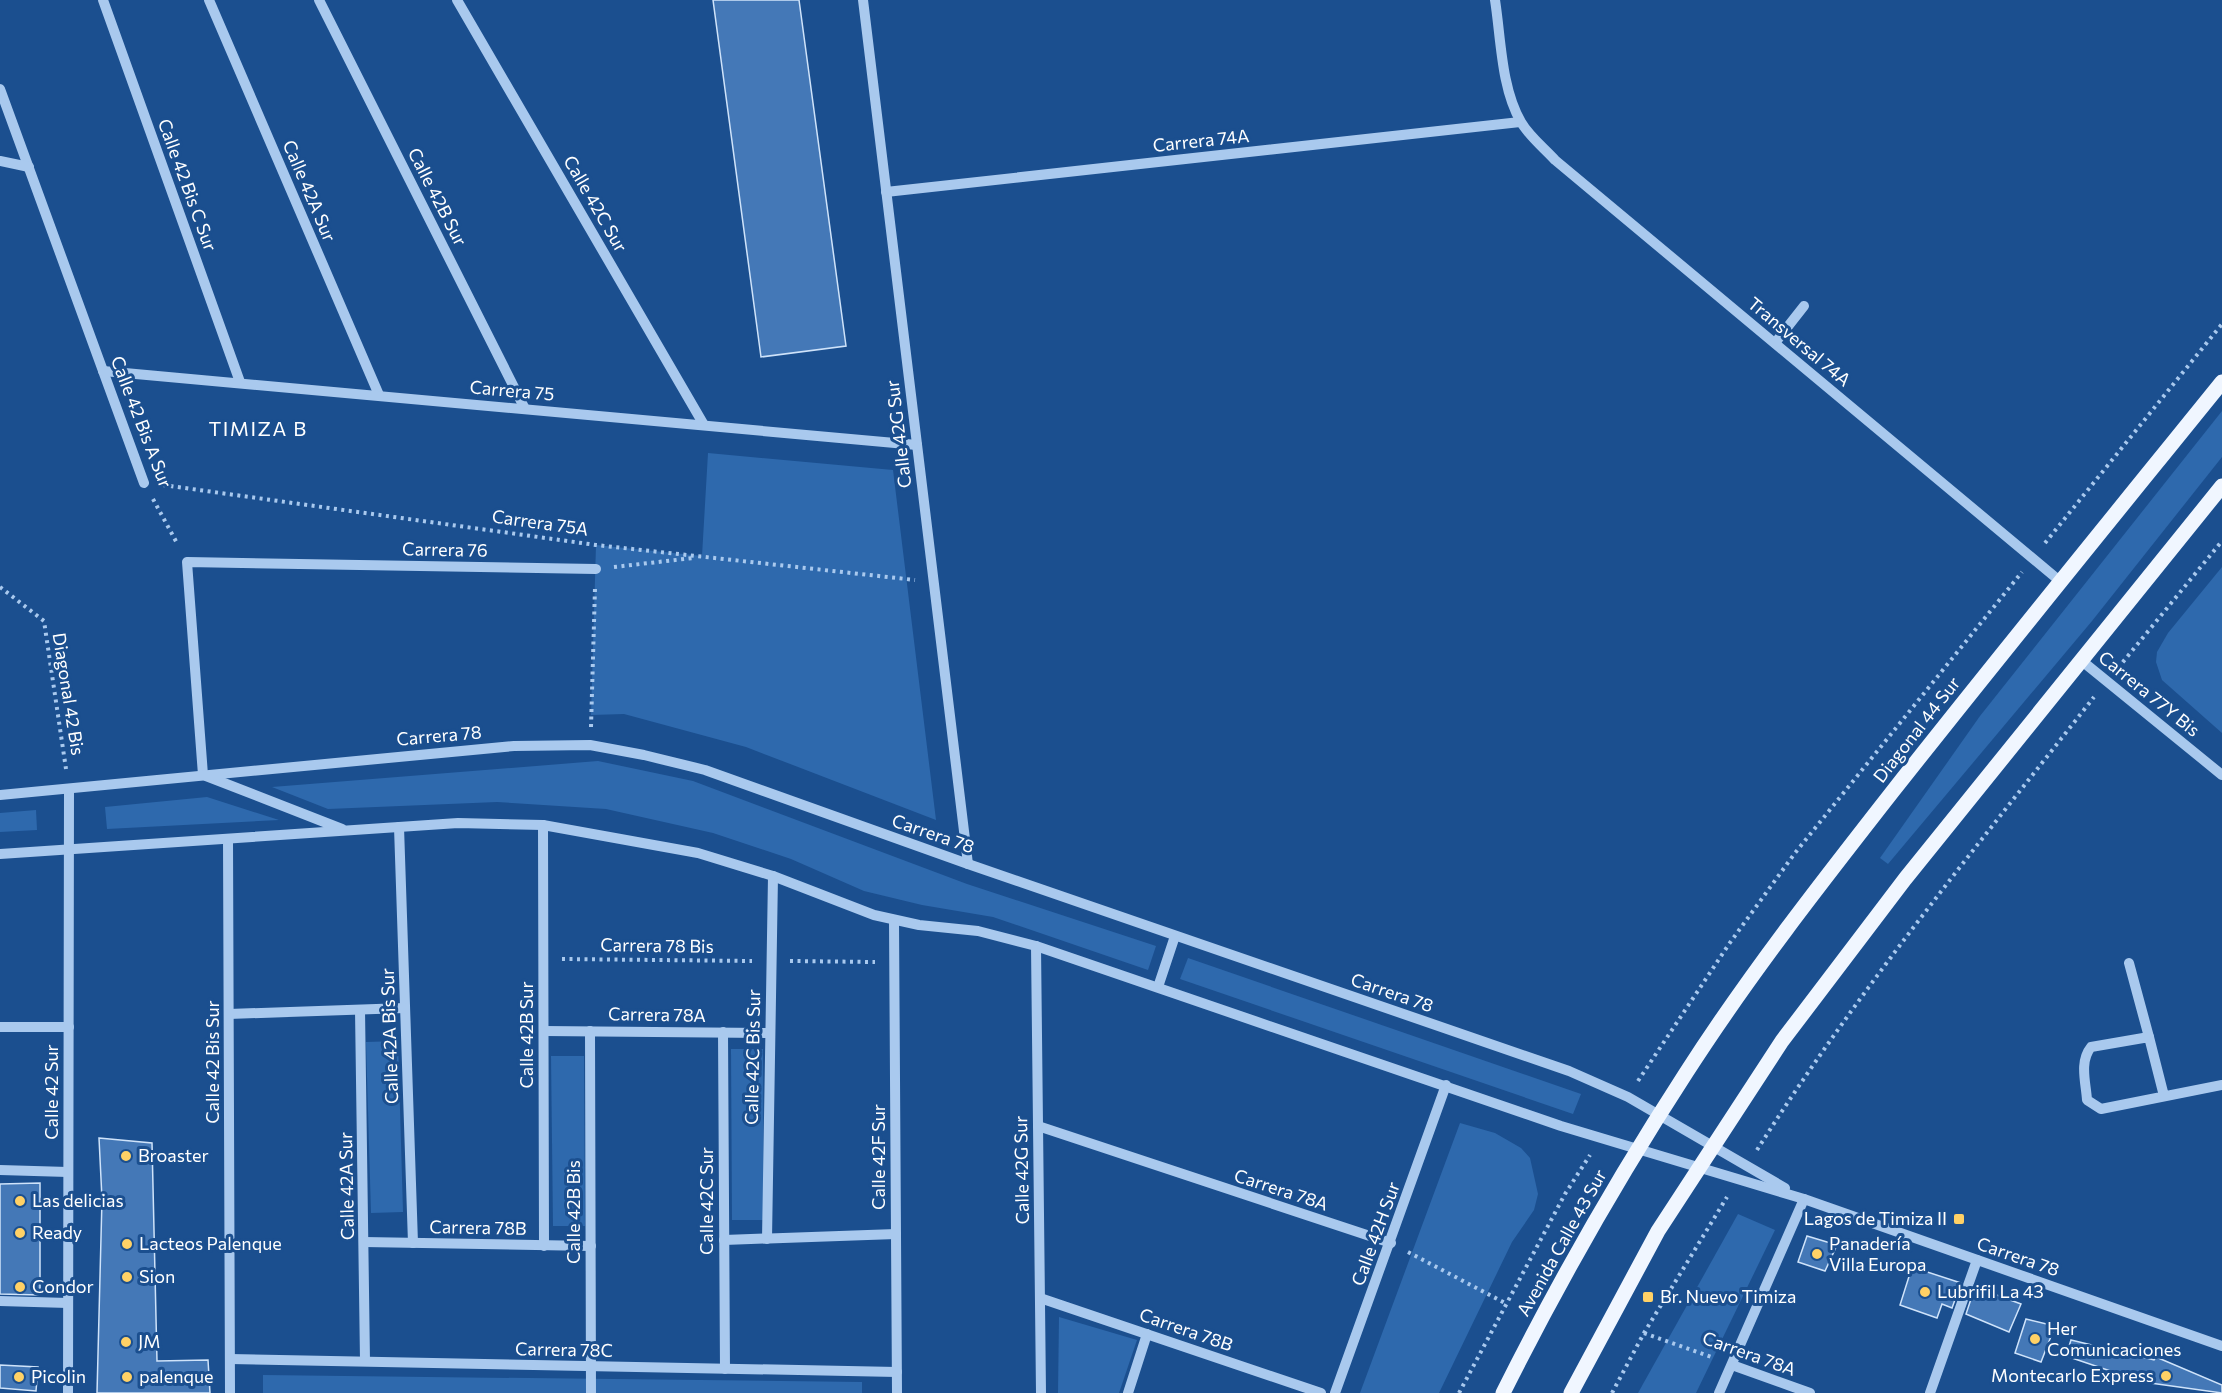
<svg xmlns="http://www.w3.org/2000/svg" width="2222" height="1393" font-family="Commissioner,sans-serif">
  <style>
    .green { fill: #2e69ad }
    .building { fill: #4478b7; stroke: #cfe3fa; stroke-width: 1.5 }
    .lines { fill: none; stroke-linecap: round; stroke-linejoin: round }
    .path { stroke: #a9c9ee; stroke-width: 4; stroke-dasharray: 3 4.5; stroke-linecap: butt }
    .minor { stroke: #a9c9ee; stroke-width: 10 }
    .major { stroke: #f0f6ff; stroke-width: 15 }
    .poi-dot { fill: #ffd166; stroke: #1b4f8f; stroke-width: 2 }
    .labels { text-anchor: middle; stroke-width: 6; stroke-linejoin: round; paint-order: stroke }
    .street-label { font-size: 18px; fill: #fff; stroke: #1b4f8f }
    .poi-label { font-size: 18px; fill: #fff; stroke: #1b4f8f; text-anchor: start }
    .neighbourhood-label { font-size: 20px; letter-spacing: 1.5px; fill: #fff; stroke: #1b4f8f }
  </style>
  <rect width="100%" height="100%" fill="#1b4f8f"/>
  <g class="green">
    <path d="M2222 411V457L2092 621 1888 864 1880 858 1980 716Z"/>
    <path d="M708 453 893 470 936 820 746 747 624 714 591 715 596 545 702 556Z"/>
    <path d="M2222 567V733L2162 680 2156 662 2157 652 2168 633Z"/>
    <path d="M598 761 693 781 967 884 1156 946 1148 970 993 917 922 905 864 891 791 859 713 833 606 809 497 802 328 809 272 787Z"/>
    <path d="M207 797 279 820 107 829 105 807Z"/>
    <path d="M36 810 37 830 0 832V813Z"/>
    <path d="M1188 958 1581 1094 1573 1114 1180 979Z"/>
    <path d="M398 1041 403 1212 371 1213 366 1042Z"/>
    <path d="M731 1049H763L764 1220H732Z"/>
    <path d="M551 1056H584L585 1226H553Z"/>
    <path d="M1460 1123 1495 1133 1521 1148 1530 1158 1538 1194 1534 1210 1512 1242 1439 1393H1360Z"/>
    <path d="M1738 1214 1775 1230 1696 1393H1638Z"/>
    <path d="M1059 1317 1137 1340 1119 1393H1058Z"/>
    <path d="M263 1375 862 1382V1393H263Z"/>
  </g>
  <g class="building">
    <path d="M713 0H799L846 346 761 357Z"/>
    <path d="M99 1138 152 1143 157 1361 208 1360 210 1393H97L102 1199Z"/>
    <path d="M40 1183V1295L0 1294V1184Z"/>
    <path d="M1807 1236 1837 1245 1825 1271 1798 1262Z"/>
    <path d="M1912 1267 1961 1283 1952 1308 1942 1304 1937 1318 1900 1305Z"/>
    <path d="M1975 1287 2021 1304 2009 1332 1966 1314Z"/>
    <path d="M2026 1319 2055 1326 2041 1362 2015 1353Z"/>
    <path d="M2071 1340 2154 1360 2156 1357 2222 1385V1393L2143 1382 2066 1356Z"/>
    <path d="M0 1365 38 1367 36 1391 0 1388Z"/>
  </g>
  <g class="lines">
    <g class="path">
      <path d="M163 485 596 545 915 580"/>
      <path d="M153 499 178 545"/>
      <path d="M2045 543 2222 324"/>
      <path d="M614 567 693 558"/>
      <path d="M0 587 44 621 66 769"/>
      <path d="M2118 668 2222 541"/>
      <path d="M591 727 595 588"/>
      <path d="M562 959 752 961"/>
      <path d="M790 961 875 962"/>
      <path d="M1638 1081 1729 944 1795 853 2022 572"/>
      <path d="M1757 1150C1858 990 1978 845 2094 697"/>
      <path d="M1408 1252 1505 1303"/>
      <path d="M1644 1333 1714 1358"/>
      <path d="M1459 1393 1565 1194 1590 1155"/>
      <path d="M1612 1393 1644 1333 1727 1197"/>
    </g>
    <g class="minor">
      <path d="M103 0 240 382"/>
      <path d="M209 0 379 395"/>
      <path d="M319 0 525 409"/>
      <path d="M457 0 704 425"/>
      <path d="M863 0 968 864"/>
      <path d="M1495 0C1501 38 1501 88 1521 122 1529 136 1544 148 1555 160L2061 582"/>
      <path d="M0 89 144 483"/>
      <path d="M0 161 29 167"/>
      <path d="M886 192 1520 122"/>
      <path d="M1775 343 1804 306"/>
      <path d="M103 371 917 445"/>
      <path d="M2082 661 2222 775"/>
      <path d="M203 775 187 562 596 569"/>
      <path d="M206 776 342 829"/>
      <path d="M0 795 514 746 590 745 644 755 705 770 968 864 1569 1071 1628 1097 1785 1188"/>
      <path d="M543 825 544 1246"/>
      <path d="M399 827 413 1243"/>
      <path d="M228 839 230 1393"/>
      <path d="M0 854 458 823 543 825 698 853 773 876 874 915 919 925 978 931 1036 946 1561 1126 1804 1199 2222 1346"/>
      <path d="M894 921 897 1393"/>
      <path d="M1036 946 1041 1393"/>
      <path d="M2129 963 2149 1037"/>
      <path d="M1158 987 1175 936"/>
      <path d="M360 1010 365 1361"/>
      <path d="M229 1014 405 1008"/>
      <path d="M0 1027H69"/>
      <path d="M544 1031 770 1033"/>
      <path d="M590 1031 591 1393"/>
      <path d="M723 1032 725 1369"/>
      <path d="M2164 1096 2149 1037 2091 1047C2079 1062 2086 1083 2087 1100L2101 1109 2222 1085"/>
      <path d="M1038 1126 1391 1243"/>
      <path d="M0 1170 68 1172"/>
      <path d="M767 1239 773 876"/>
      <path d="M724 1240 896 1234"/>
      <path d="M364 1242 591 1246"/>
      <path d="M1040 1298 1321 1393"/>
      <path d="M0 1301 68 1303"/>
      <path d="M230 1359 897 1372"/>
      <path d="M1732 1365 1810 1393"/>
      <path d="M68 1393 69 791"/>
      <path d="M1128 1393 1147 1334"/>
      <path d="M1335 1393 1446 1085"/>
      <path d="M1719 1393 1804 1199"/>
      <path d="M1930 1393 1977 1260"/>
    </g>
    <g class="major">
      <path d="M1503 1393C1558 1283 1619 1176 1686 1073 1749 975 1821 883 1893 791 2001 654 2112 518 2222 382"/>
      <path d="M1571 1393 1658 1231 1782 1041 1905 879 2222 486"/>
    </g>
  </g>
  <g class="poi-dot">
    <circle cx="126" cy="1156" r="6"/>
    <circle cx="20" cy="1201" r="6"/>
    <rect x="1953" y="1213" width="12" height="12" rx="3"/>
    <circle cx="20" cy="1233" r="6"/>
    <circle cx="127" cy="1244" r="6"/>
    <circle cx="1817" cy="1254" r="6"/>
    <circle cx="127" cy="1277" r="6"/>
    <circle cx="20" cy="1287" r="6"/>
    <circle cx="1925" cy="1292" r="6"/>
    <rect x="1642" y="1291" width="12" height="12" rx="3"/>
    <circle cx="2035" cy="1339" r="6"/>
    <circle cx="126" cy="1342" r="6"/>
    <circle cx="2166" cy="1376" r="6"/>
    <circle cx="19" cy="1377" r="6"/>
    <circle cx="127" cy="1377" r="6"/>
  </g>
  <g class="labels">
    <g class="street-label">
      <text transform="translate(1201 141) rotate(-6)" y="6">Carrera 74A</text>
      <text transform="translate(187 185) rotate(70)" y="6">Calle 42 Bis C Sur</text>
      <text transform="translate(309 191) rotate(67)" y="6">Calle 42A Sur</text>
      <text transform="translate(437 197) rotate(63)" y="6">Calle 42B Sur</text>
      <text transform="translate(595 204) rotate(60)" y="6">Calle 42C Sur</text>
      <text transform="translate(1799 342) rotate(40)" y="6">Transversal 74A</text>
      <text transform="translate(512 391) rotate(5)" y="6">Carrera 75</text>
      <text transform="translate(141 422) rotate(69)" y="6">Calle 42 Bis A Sur</text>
      <text transform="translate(899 434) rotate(-97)" y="6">Calle 42G Sur</text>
      <text transform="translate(540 523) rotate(8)" y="6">Carrera 75A</text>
      <text transform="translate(445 550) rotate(1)" y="6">Carrera 76</text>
      <text transform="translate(68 694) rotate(81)" y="6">Diagonal 42 Bis</text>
      <text transform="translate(2149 694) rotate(39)" y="6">Carrera 77Y Bis</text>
      <text transform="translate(1917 730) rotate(-52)" y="6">Diagonal 44 Sur</text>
      <text transform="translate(439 736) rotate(-5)" y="6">Carrera 78</text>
      <text transform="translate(933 834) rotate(19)" y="6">Carrera 78</text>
      <text transform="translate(657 946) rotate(1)" y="6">Carrera 78 Bis</text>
      <text transform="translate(1392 993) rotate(19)" y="6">Carrera 78</text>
      <text transform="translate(657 1015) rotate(1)" y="6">Carrera 78A</text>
      <text transform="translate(527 1035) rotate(-90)" y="6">Calle 42B Sur</text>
      <text transform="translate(390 1036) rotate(-92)" y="6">Calle 42A Bis Sur</text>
      <text transform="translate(753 1057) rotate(-89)" y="6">Calle 42C Bis Sur</text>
      <text transform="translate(213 1062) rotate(-90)" y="6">Calle 42 Bis Sur</text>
      <text transform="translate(52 1092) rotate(-90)" y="6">Calle 42 Sur</text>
      <text transform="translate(879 1157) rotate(-90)" y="6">Calle 42F Sur</text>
      <text transform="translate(1022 1170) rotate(-91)" y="6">Calle 42G Sur</text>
      <text transform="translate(347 1186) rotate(-91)" y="6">Calle 42A Sur</text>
      <text transform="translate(1281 1190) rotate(18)" y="6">Carrera 78A</text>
      <text transform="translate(707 1201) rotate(-90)" y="6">Calle 42C Sur</text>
      <text transform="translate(574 1212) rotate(-90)" y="6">Calle 42B Bis</text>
      <text transform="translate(478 1228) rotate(1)" y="6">Carrera 78B</text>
      <text transform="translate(1376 1234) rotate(-70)" y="6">Calle 42H Sur</text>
      <text transform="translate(1562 1243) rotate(-61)" y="6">Avenida Calle 43 Sur</text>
      <text transform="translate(2018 1257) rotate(19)" y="6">Carrera 78</text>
      <text transform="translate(1186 1330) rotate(19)" y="6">Carrera 78B</text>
      <text transform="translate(564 1350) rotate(1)" y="6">Carrera 78C</text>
      <text transform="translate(1749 1354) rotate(20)" y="6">Carrera 78A</text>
    </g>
    <g class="poi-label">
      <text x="138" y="1162">Broaster</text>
      <text x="32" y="1207">Las delicias</text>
      <text x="1947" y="1225" text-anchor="end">Lagos de Timiza II</text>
      <text x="32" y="1239">Ready</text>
      <text x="139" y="1250">Lacteos Palenque</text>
      <text x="1829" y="1250">Panadería<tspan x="1829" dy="21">Villa Europa</tspan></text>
      <text x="139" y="1283">Sion</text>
      <text x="32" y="1293">Condor</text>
      <text x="1937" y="1298">Lubrifil La 43</text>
      <text x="1660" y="1303">Br. Nuevo Timiza</text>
      <text x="2047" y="1335">Her<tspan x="2047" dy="21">Comunicaciones</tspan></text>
      <text x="138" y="1348">JM</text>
      <text x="2154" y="1382" text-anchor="end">Montecarlo Express</text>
      <text x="31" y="1383">Picolin</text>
      <text x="139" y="1383">palenque</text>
    </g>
    <g class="neighbourhood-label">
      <text x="258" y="436">TIMIZA B</text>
    </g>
  </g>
</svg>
